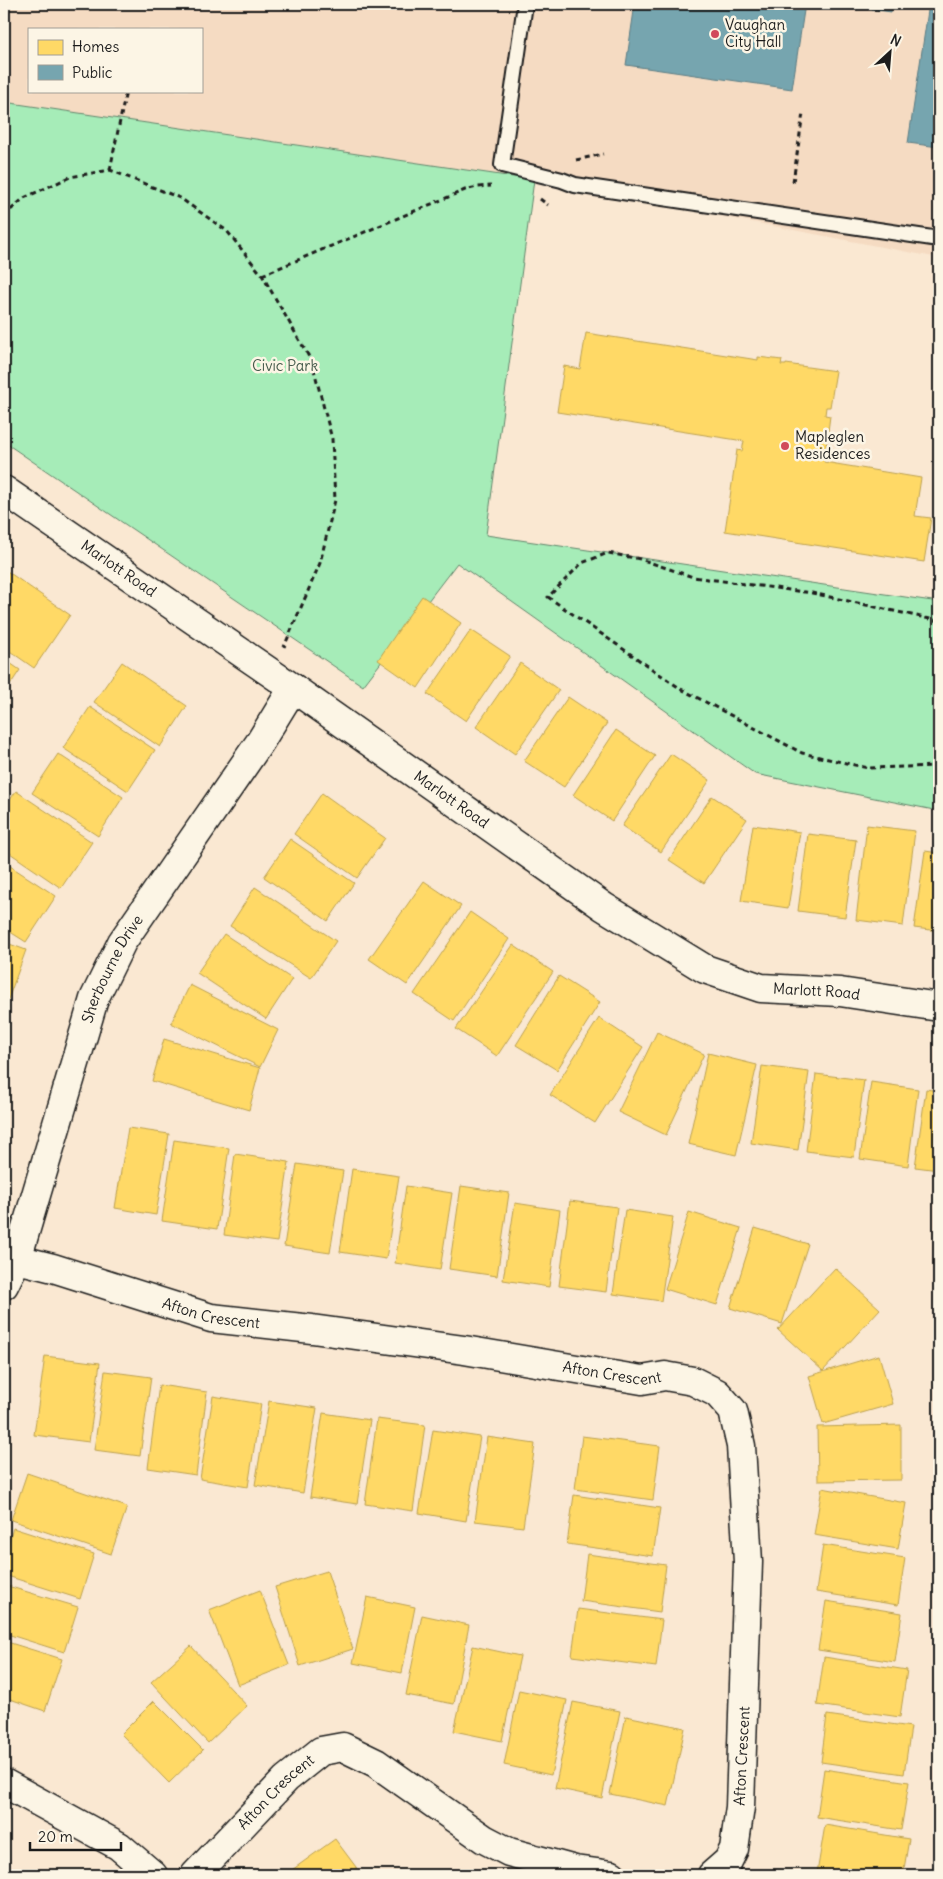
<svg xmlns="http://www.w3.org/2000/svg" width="943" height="1879" font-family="Delius,sans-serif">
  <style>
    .built { fill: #f5dbc2; fill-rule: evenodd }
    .green { fill: #a6ecb8; stroke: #61846a }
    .homes { fill: #ffd966; stroke: #bba050 }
    .public { fill: #76a5af; stroke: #5b7c83 }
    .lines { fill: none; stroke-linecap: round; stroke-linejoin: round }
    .service-casing { stroke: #1c1c1c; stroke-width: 18 }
    .minor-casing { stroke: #1c1c1c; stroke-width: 31 }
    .tertiary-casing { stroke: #1c1c1c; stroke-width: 31 }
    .path { stroke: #1c1c1c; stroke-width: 3; stroke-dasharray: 5 4; stroke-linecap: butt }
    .service { stroke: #fcf5e5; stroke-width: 14 }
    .minor { stroke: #fcf5e5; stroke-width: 28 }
    .tertiary { stroke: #fcf5e5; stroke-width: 28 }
    .poi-dot { fill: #d1495b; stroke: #fcf5e5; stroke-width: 2 }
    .labels { text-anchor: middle; stroke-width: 5; stroke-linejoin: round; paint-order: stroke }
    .poi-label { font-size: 15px; fill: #1c1c1c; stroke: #fcf5e5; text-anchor: start }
    .park-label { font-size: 15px; fill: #455a4b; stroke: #fcf5e5 }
    .street-label { font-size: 15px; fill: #1c1c1c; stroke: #fcf5e5 }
  </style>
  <rect width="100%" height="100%" fill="#fae8d2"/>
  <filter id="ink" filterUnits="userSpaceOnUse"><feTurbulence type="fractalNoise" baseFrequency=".02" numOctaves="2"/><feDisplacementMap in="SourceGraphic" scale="10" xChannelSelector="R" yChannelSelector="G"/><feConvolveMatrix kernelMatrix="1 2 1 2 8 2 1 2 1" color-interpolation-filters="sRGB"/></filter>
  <g filter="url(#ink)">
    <path class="built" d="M4 4H939V258L534 180 4 102ZM29 29H201V91H29Z"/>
    <path class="green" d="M4 102 534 180 486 535 939 602V811L755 774 457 563 363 686 4 442Z"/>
    <g class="homes">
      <path d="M586 333 758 360V357L782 360 781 365H786V364L836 371 830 407H826L825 415 830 416 824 462 921 478 915 516 931 518 924 562 725 531 737 450 742 451 744 441 557 412 564 366 580 369Z"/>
      <path d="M4 569 70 615 34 668 4 647Z"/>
      <path d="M422 596 461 623 418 688 378 660Z"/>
      <path d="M471 630 510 656 466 721 427 694Z"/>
      <path d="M4 659 20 670 4 694Z"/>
      <path d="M122 662 187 706 160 747 94 702Z"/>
      <path d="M520 663 559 690 515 754 476 727Z"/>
      <path d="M568 697 607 723 564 787 524 761Z"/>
      <path d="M90 707 155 750 128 791 63 748Z"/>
      <path d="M616 730 655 756 612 821 573 795Z"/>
      <path d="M58 754 123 797 98 836 32 793Z"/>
      <path d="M671 754 710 780 661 852 622 826Z"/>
      <path d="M16 791 92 842 61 888 4 849V809Z"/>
      <path d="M322 793 385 838 357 878 294 834Z"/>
      <path d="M712 796 747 819 704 883 669 860Z"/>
      <path d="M753 825 800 832 788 908 741 901Z"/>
      <path d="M867 825 915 831 903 926 856 920Z"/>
      <path d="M808 834 856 840 845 917 798 911Z"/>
      <path d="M290 839 354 883 328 921 264 877Z"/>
      <path d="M925 851 939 853V931L914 928Z"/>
      <path d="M4 862 56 896 26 942 4 928Z"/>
      <path d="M424 881 461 906 407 985 369 959Z"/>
      <path d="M255 887 336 941 311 978 230 926Z"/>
      <path d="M470 912 509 939 454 1021 414 994Z"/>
      <path d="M224 934 292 979 266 1019 197 973Z"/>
      <path d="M4 942 26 950 6 1005 4 1004Z"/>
      <path d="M513 945 553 972 497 1056 456 1029Z"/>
      <path d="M559 976 600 1002 557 1070 516 1045Z"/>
      <path d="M190 985 278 1030 260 1067 171 1023Z"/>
      <path d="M599 1018 643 1047 595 1123 550 1095Z"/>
      <path d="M657 1032 704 1054 666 1135 618 1112Z"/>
      <path d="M164 1039 260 1068 249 1110 152 1081Z"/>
      <path d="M708 1053 757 1065 736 1155 688 1144Z"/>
      <path d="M762 1066 809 1072 798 1150 751 1143Z"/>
      <path d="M816 1074 864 1080 854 1157 806 1151Z"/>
      <path d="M871 1082 918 1089 908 1166 860 1159Z"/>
      <path d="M926 1089 939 1091V1170L915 1167Z"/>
      <path d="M128 1128 169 1134 156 1215 115 1208Z"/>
      <path d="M174 1140 229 1148 217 1229 162 1221Z"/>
      <path d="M235 1154 289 1162 277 1242 224 1235Z"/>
      <path d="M297 1164 343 1171 330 1253 284 1246Z"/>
      <path d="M352 1169 399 1176 386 1259 340 1252Z"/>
      <path d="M406 1186 452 1193 440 1270 395 1263Z"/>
      <path d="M461 1186 509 1193 497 1276 449 1269Z"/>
      <path d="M570 1201 617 1207 606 1292 559 1286Z"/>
      <path d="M515 1203 560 1210 549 1287 503 1280Z"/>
      <path d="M625 1210 673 1217 661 1301 613 1294Z"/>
      <path d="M689 1212 741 1228 717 1305 665 1289Z"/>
      <path d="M755 1228 808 1244 782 1324 730 1308Z"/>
      <path d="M835 1268 880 1309 823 1371 778 1330Z"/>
      <path d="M879 1355 893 1404 823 1424 809 1376Z"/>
      <path d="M45 1356 100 1363 89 1442 34 1435Z"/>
      <path d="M105 1371 151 1377 140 1456 94 1450Z"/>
      <path d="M159 1385 207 1392 196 1475 148 1468Z"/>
      <path d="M213 1396 261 1404 248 1487 200 1479Z"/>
      <path d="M269 1401 317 1408 303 1493 255 1485Z"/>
      <path d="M323 1413 370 1420 357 1504 310 1497Z"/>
      <path d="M377 1419 425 1425 413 1511 365 1504Z"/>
      <path d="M901 1425V1480L818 1481 817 1427Z"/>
      <path d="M433 1430 480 1437 466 1521 419 1513Z"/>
      <path d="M582 1436 660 1446 653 1500 575 1489Z"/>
      <path d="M487 1437 535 1444 523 1527 475 1521Z"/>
      <path d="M27 1473 127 1507 111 1554 11 1520Z"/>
      <path d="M822 1488 906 1503 898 1549 814 1535Z"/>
      <path d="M574 1495 660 1508 653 1556 567 1544Z"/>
      <path d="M13 1528 94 1554 80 1599 4 1575V1558Z"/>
      <path d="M823 1545 905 1558 898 1605 816 1592Z"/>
      <path d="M587 1554 666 1565 660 1612 581 1601Z"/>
      <path d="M327 1571 353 1649 300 1666 275 1587Z"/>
      <path d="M4 1585 78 1607 64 1652 4 1633Z"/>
      <path d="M260 1590 289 1665 238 1685 209 1610Z"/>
      <path d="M367 1597 415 1607 402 1673 353 1663Z"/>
      <path d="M826 1601 902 1613 895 1662 818 1650Z"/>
      <path d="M578 1609 662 1620 656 1667 572 1656Z"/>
      <path d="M422 1615 469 1625 454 1704 406 1695Z"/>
      <path d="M4 1641 62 1659 45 1711 4 1697Z"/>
      <path d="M191 1646 247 1706 208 1743 151 1682Z"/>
      <path d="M473 1646 520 1656 502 1741 454 1731Z"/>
      <path d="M824 1657 907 1670 900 1717 817 1705Z"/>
      <path d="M519 1690 567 1700 551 1775 504 1765Z"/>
      <path d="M154 1701 203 1750 169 1783 121 1734Z"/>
      <path d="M573 1702 620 1711 602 1798 555 1788Z"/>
      <path d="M827 1715 911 1727 904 1774 821 1762Z"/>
      <path d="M626 1716 685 1728 668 1806 610 1794Z"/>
      <path d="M824 1769 909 1782 901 1830 817 1817Z"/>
      <path d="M825 1825 909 1839 903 1875H834L817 1873Z"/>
      <path d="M335 1839 362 1875H285Z"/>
    </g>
    <g class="public">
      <path d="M635 4H805L792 89 626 65Z"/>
      <path d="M841 4H892L891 12Z"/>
      <path d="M929 4H939V147L908 143Z"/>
    </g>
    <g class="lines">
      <g class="service-casing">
        <path id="service" d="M525 4 502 165 562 180 575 185 939 239"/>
      </g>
      <g class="minor-casing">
        <g id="minor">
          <path id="s1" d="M4 490 293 688 604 907 705 969 761 988 840 992 939 1007"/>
          <path id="s2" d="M17 1259 53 1268 211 1318 312 1329 464 1350 642 1380 665 1376 693 1381 717 1393 733 1411 741 1446 748 1562 740 1807 734 1849 728 1861 712 1875"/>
          <path id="s3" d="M4 1285 17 1259 94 999 122 942 260 742 293 688"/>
          <path id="s4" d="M195 1875 286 1779 321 1751 343 1747 376 1763 484 1839 509 1852 575 1870 612 1875"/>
        </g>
      </g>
      <g class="tertiary-casing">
        <path id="tertiary" d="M4 1783 119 1846 153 1875"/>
      </g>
      <g class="path">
        <path d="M576 160 603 154"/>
        <path d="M110 170 126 91"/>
        <path d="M793 182 803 113"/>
        <path d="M540 199 548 205"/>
        <path d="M4 216 24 198 70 177 110 170 180 198 227 231 262 275 312 362 332 439 335 500 320 563 284 647"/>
        <path d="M262 275 465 190 477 187 491 186"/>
        <path d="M939 621 812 593 693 577 640 559 608 553 582 563 548 597 681 689 802 753 868 768 939 766"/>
      </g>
      <use href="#service" class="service"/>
      <use href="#minor" class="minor"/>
      <use href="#tertiary" class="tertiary"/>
    </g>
  </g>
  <g class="poi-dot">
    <circle cx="715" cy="34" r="5"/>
    <circle cx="785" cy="446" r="5"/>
  </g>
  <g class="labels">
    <g class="poi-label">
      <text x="725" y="30">Vaughan<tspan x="725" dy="17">City Hall</tspan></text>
      <text x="795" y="442">Mapleglen<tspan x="795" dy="17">Residences</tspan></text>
    </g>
    <g class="park-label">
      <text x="285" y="371">Civic Park</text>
    </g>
    <g class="street-label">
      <text dy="5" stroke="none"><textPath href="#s1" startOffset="139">Marlott Road</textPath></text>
      <text dy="5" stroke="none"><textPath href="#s1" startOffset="544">Marlott Road</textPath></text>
      <text dy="5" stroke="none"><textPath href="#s3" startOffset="335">Sherbourne Drive</textPath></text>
      <text dy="5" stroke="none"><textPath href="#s1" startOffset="964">Marlott Road</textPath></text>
      <text dy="5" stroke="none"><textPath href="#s2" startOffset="202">Afton Crescent</textPath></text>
      <text dy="5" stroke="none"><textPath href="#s2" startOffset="608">Afton Crescent</textPath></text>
      <text transform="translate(742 1756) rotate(-87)" y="5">Afton Crescent</text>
      <text dy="5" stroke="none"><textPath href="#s4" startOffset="116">Afton Crescent</textPath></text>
    </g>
  </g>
  <rect width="943" height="1879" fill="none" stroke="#fcf5e5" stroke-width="20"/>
  <rect x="10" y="10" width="923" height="1859" fill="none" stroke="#1c1c1c" stroke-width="2" filter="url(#ink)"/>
  <rect x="28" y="28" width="175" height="65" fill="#fcf5e5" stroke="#a29e95"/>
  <rect x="38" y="40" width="25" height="15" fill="#ffd966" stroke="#a29e95"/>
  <text x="72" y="52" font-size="15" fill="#1c1c1c">Homes</text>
  <rect x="38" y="65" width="25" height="15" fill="#76a5af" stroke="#a29e95"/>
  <text x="72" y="78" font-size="15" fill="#1c1c1c">Public</text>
  <g transform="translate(890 52) rotate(26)" stroke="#fcf5e5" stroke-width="4" paint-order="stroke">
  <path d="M0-4L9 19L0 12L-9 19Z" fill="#1c1c1c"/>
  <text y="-8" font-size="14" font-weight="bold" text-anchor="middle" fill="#1c1c1c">N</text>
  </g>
  <path d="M30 1842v8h91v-8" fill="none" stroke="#1c1c1c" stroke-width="2.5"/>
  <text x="38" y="1842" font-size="15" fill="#1c1c1c" stroke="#fcf5e5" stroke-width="4" paint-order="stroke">20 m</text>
</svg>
